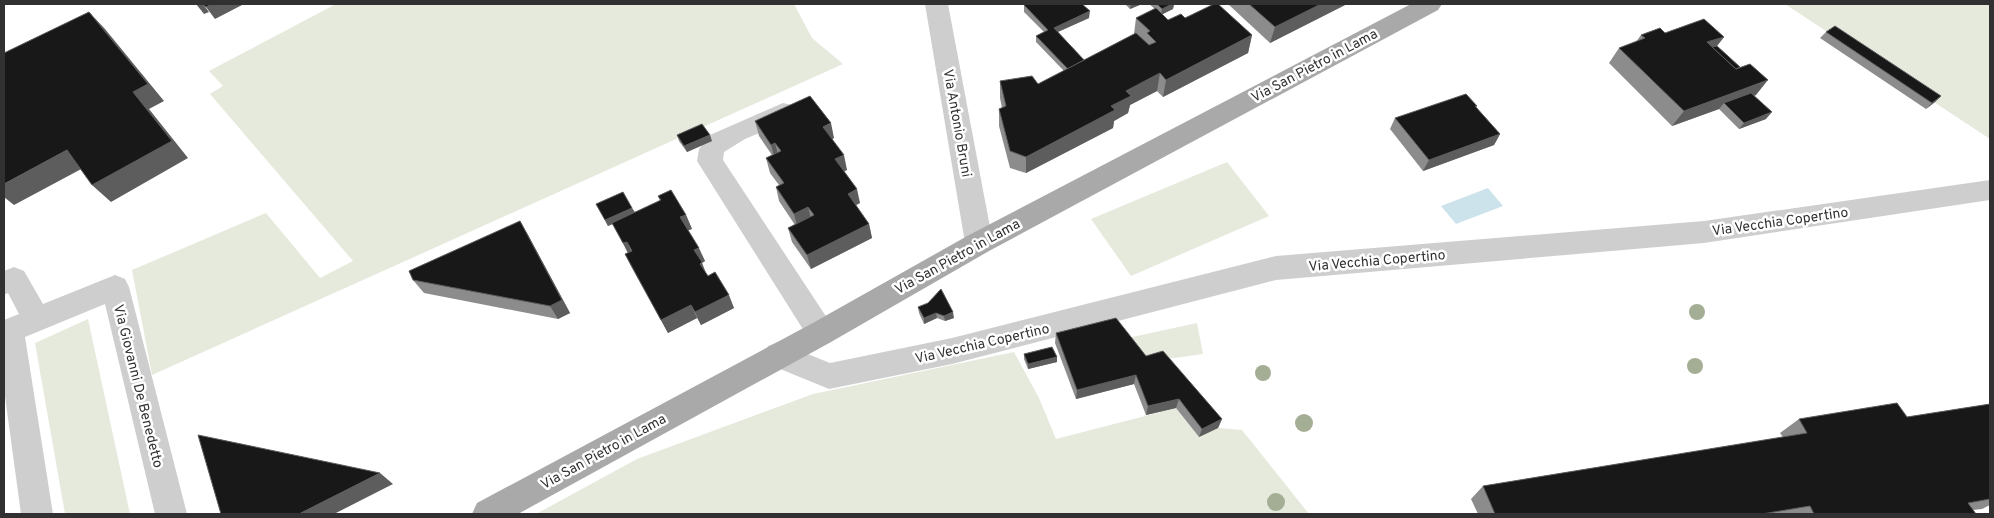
<svg xmlns="http://www.w3.org/2000/svg" width="1994" height="518" font-family="Overpass,sans-serif">
  <style>
    .green { fill: #e5eadd }
    .water { fill: #cde3ec }
    .lines { fill: none; stroke-linecap: round; stroke-linejoin: round }
    .minor { fill: #cecece; fill-rule: evenodd }
    .major { fill: #a9a9a9; fill-rule: evenodd }
    .tree { fill: #a4ae95 }
    .wall { fill: #8c8c8c }
    .shaded-wall { fill: #5d5d5d }
    .building { fill: #181818; stroke: #5d5d5d }
    .labels { text-anchor: middle; stroke-width: 5; stroke-linejoin: round; paint-order: stroke }
    .street-label { font-size: 14px; fill: #313131; stroke: #fff }
  </style>
  <rect width="100%" height="100%" fill="#fff"/>
  <g class="green">
    <path d="M336 4H794L812 38 843 64 152 375 132 270 266 213 320 278 353 261 210 94 223 86 209 71Z"/>
    <path d="M1785 4H1990V139Z"/>
    <path d="M1227 162 1269 216 1131 276 1091 219Z"/>
    <path d="M88 319 130 514H65L35 343Z"/>
    <path d="M1197 323 1203 354 1160 360 1144 365 1123 339Z"/>
    <path d="M1014 352 1039 398 1056 439 1176 408 1199 437 1218 428 1242 430 1309 514H536L637 459 813 394Z"/>
  </g>
  <path class="water" d="M1488 188 1503 206 1456 224 1441 206Z"/>
  <g class="lines">
    <g class="minor">
      <path d="M925 4H948L993 243 989 251 979 254 969 251 965 243Z"/>
      <path d="M783 103 792 105 796 112 792 119 745 139 724 152 723 160 831 324 835 333 831 342 821 345 811 342 697 161 699 149 710 135Z"/>
      <path d="M1990 180V200L1704 243 1276 280 952 364 829 389 768 364 763 355 768 346 778 342 830 363 952 338 1276 256 1704 221Z"/>
      <path d="M14 267 24 271 43 304 115 275 125 279 129 287 187 514H155L105 304 25 337 53 514H21L4 389V320L19 314 8 293 4 295V271Z"/>
    </g>
    <path class="major" d="M1411 4H1442L1438 10 989 251 831 342 518 514H472L477 503 811 324 969 235Z"/>
  </g>
  <g class="tree">
    <circle cx="1697" cy="312" r="8"/>
    <circle cx="1695" cy="366" r="8"/>
    <circle cx="1263" cy="373" r="8"/>
    <circle cx="1304" cy="423" r="9"/>
    <circle cx="1276" cy="502" r="9"/>
  </g>
  <g class="wall">
    <path d="M1125 4H1142L1130 9Z"/>
    <path d="M1149 4H1174L1173 9 1162 14 1168 20 1185 18 1252 35 1248 53 1163 97 1157 91 1130 105 1128 113 1114 121 1113 128 1026 173 1010 168 999 126V109L1002 108 1000 98V81L1038 84 1064 71 1036 42V36L1044 32 1024 12V5L1089 18 1058 32 1084 60 1134 34 1136 18 1155 9Z"/>
    <path d="M1228 4H1347L1270 43Z"/>
    <path d="M1826 32 1941 96 1935 102 1926 109 1820 38Z"/>
    <path d="M1665 33 1724 37 1717 46 1756 95 1754 96 1766 119 1739 129 1719 109 1672 126 1609 63 1619 48 1636 42 1641 35Z"/>
    <path d="M1477 106 1476 108 1500 134 1494 145 1423 171 1390 129 1395 118Z"/>
    <path d="M755 121 834 138 832 139 847 170 844 171 860 203 856 205 869 224 872 238 811 269 792 242 788 228 795 225 779 201 776 187 779 185 770 173 766 158 772 155 759 136Z"/>
    <path d="M677 135 712 141 687 152 679 141Z"/>
    <path d="M658 196 686 215 692 229 688 230 705 261 702 263 706 274 734 308 701 325 697 318 668 333 632 268 625 254 628 253 613 224 608 226 596 204 632 208 635 212 660 201Z"/>
    <path d="M520 221 528 235 570 313 558 319 424 293 413 280Z"/>
    <path d="M918 307 954 318 945 321 937 318 924 324 919 313Z"/>
    <path d="M1056 333 1146 356 1222 419 1218 428 1199 437 1176 408 1146 415 1134 384 1076 399 1055 343Z"/>
    <path d="M1024 354 1057 362 1028 369 1024 359Z"/>
    <path d="M1990 404V505L1982 509 1973 510 1976 514H1478L1471 499 1483 486 1783 437 1780 433 1799 419 1907 417Z"/>
  </g>
  <g class="shaded-wall">
    <path d="M196 4H203L209 12 204 14Z"/>
    <path d="M212 4H244L215 19 206 7Z"/>
    <path d="M1131 4H1142L1130 9Z"/>
    <path d="M1172 4H1174L1173 9 1161 15 1162 9Z"/>
    <path d="M1321 4H1347L1270 43 1275 27Z"/>
    <path d="M1090 11 1089 18 1053 34 1054 28Z"/>
    <path d="M89 12 105 29 164 101 149 109 188 158 111 202 92 185 133 92Z"/>
    <path d="M1252 35 1248 53 1163 97 1166 80Z"/>
    <path d="M1724 37 1712 52 1707 42Z"/>
    <path d="M1160 73 1157 91 1130 105 1128 113 1114 121 1113 128 1026 173V157L1111 106 1126 91Z"/>
    <path d="M1768 80 1756 95 1727 106 1724 103 1719 109 1672 126 1684 111Z"/>
    <path d="M1941 96 1935 102 1926 109 1932 103Z"/>
    <path d="M1772 112 1766 119 1739 129 1744 123Z"/>
    <path d="M831 123 834 138 826 142 823 127Z"/>
    <path d="M1500 134 1494 145 1423 171 1429 160Z"/>
    <path d="M710 135 712 141 687 152 684 146Z"/>
    <path d="M775 143 779 158 775 159 771 145Z"/>
    <path d="M67 150 85 167 14 205 4 197V184Z"/>
    <path d="M844 155 847 170 838 174 835 159Z"/>
    <path d="M857 189 860 203 850 208 848 194Z"/>
    <path d="M808 207 812 221 798 229 794 214Z"/>
    <path d="M632 208 635 213 608 226 605 220Z"/>
    <path d="M686 215 692 229 686 231 680 217Z"/>
    <path d="M520 221 528 235 570 313 558 319 550 306Z"/>
    <path d="M869 224 872 238 811 269 807 255Z"/>
    <path d="M627 242 633 256 630 257 623 243Z"/>
    <path d="M699 248 705 261 702 263 707 276 706 277 694 250Z"/>
    <path d="M729 295 734 308 701 325 695 312Z"/>
    <path d="M691 305 697 318 668 333 661 320Z"/>
    <path d="M953 312 954 318 945 321 944 316Z"/>
    <path d="M936 313 937 318 924 324V318Z"/>
    <path d="M1057 357V362L1028 369V364Z"/>
    <path d="M1136 375 1134 384 1076 399 1077 390Z"/>
    <path d="M1179 399 1176 408 1146 415 1148 406Z"/>
    <path d="M1222 419 1218 428 1199 437 1202 429Z"/>
    <path d="M380 473 393 484 334 514H299Z"/>
  </g>
  <g class="building">
    <path d="M203 4H212L206 7Z"/>
    <path d="M1027 4H1082L1090 11 1054 28 1084 60 1068 69 1036 36 1048 30 1024 5Z"/>
    <path d="M1157 4H1172L1162 9Z"/>
    <path d="M1214 4H1218L1252 35 1166 80 1160 73 1126 91 1131 96 1111 106 1115 110 1026 157 1010 151 999 109 1006 106 1000 81 1032 76 1038 84 1136 33 1149 45 1156 42 1147 33 1150 31 1136 18 1156 8 1168 20 1181 14 1185 18Z"/>
    <path d="M1249 4H1321L1275 27Z"/>
    <path d="M89 12 148 84 133 92 172 141 92 185 67 150 4 184V53Z"/>
    <path d="M1704 19 1724 37 1707 42 1736 69 1750 64 1768 80 1684 111 1619 48 1645 38 1641 35 1660 28 1665 33Z"/>
    <path d="M1835 26 1941 96 1932 103 1826 32Z"/>
    <path d="M1717 46 1740 67 1736 69 1712 47Z"/>
    <path d="M1751 93 1772 112 1744 123 1724 103Z"/>
    <path d="M1466 94 1477 106H1475L1500 134 1429 160 1395 118Z"/>
    <path d="M810 96 831 123 823 127 844 155 835 159 857 189 848 194 869 224 807 255 788 228 814 215 808 207 794 214 776 187 784 183 766 158 781 151 775 143 771 145 755 121Z"/>
    <path d="M702 124 710 135 684 146 677 135Z"/>
    <path d="M671 190 686 215 680 217 699 248 694 250 702 262 700 264 708 276 715 272 729 295 695 312 691 305 661 320 625 254 632 251 627 242 623 243 612 223 661 200 658 196Z"/>
    <path d="M623 192 632 208 605 220 596 204Z"/>
    <path d="M520 221 562 300 550 306 413 280 409 271Z"/>
    <path d="M941 289 953 312 944 316 936 313 924 318 918 307 928 303Z"/>
    <path d="M1116 318 1146 356 1163 351 1222 419 1202 429 1179 399 1148 406 1136 375 1077 390 1056 333Z"/>
    <path d="M1052 347 1057 357 1028 364 1024 354Z"/>
    <path d="M1897 403 1907 417 1990 404V499L1968 503 1976 514H1814L1810 506 1762 514H1495L1483 486 1807 433 1799 419Z"/>
    <path d="M198 435 380 473 299 514H221Z"/>
  </g>
  <g class="labels">
    <g class="street-label">
      <text transform="translate(1314 65) rotate(-28)" y="5">Via San Pietro in Lama</text>
      <text transform="translate(958 123) rotate(80)" y="5">Via Antonio Bruni</text>
      <text transform="translate(1780 221) rotate(-8)" y="5">Via Vecchia Copertino</text>
      <text transform="translate(957 256) rotate(-29)" y="5">Via San Pietro in Lama</text>
      <text transform="translate(1377 260) rotate(-5)" y="5">Via Vecchia Copertino</text>
      <text transform="translate(982 343) rotate(-13)" y="5">Via Vecchia Copertino</text>
      <text transform="translate(139 386) rotate(76)" y="5">Via Giovanni De Benedetto</text>
      <text transform="translate(603 451) rotate(-29)" y="5">Via San Pietro in Lama</text>
    </g>
  </g>
  <rect width="1994" height="518" fill="none" stroke="#313131" stroke-width="10"/>
</svg>
